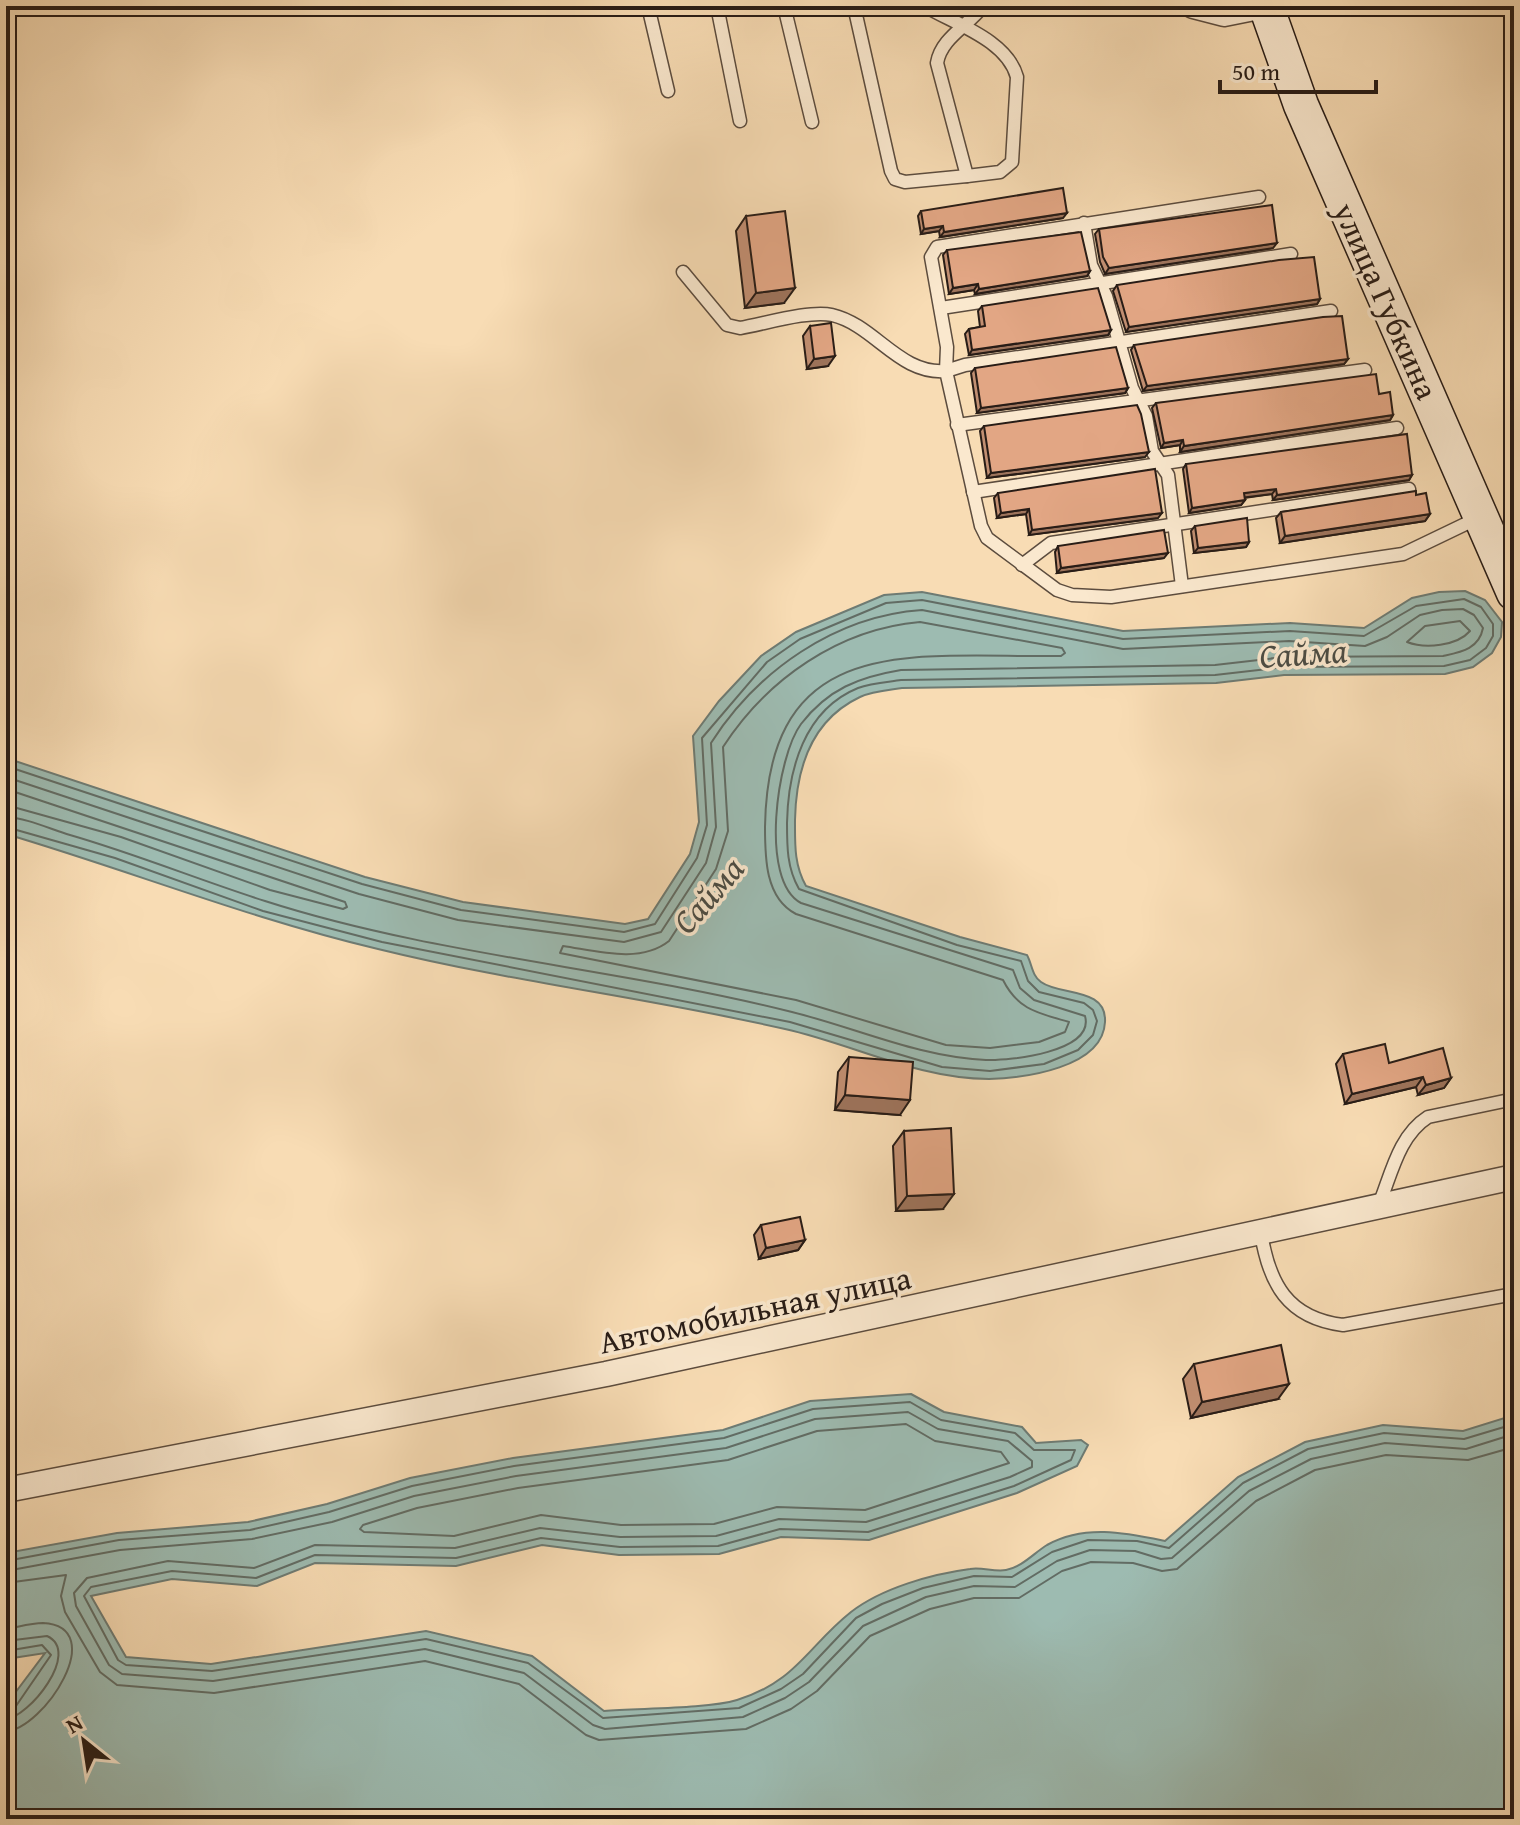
<svg xmlns="http://www.w3.org/2000/svg" width="1520" height="1825" font-family="'Gentium Book Plus',serif">
  <style>
    .water { fill: #9dbbb1; stroke: #6e7b73; stroke-width: 2 }
    .lines { fill: none; stroke-linecap: round; stroke-linejoin: round }
    .shore { stroke: #626c64; stroke-width: 2 }
    .lane-casing { stroke: #5c4c3e; stroke-width: 15 }
    .street-casing { stroke: #5c4c3e; stroke-width: 27 }
    .secondary-casing { stroke: #281c16; stroke-width: 37 }
    .lane { stroke: #fae8ce; stroke-width: 12 }
    .street { stroke: #fae8ce; stroke-width: 24 }
    .secondary { stroke: #fae8ce; stroke-width: 34 }
    .wall { fill: #c28f72; stroke: #281c16; stroke-width: 2 }
    .shaded-wall { fill: #9e745c; stroke: #281c16; stroke-width: 2 }
    .building { fill: #e2a684; stroke: #281c16; stroke-width: 2 }
    .labels { text-anchor: middle; stroke-width: 7; stroke-linejoin: round; paint-order: stroke }
    .street-label { font-size: 32px; fill: #281c16; stroke: #fae8ce }
    .water-label { font-size: 34px; font-style: italic; fill: #4b4c44; stroke: #fae8ce }
  </style>
  <rect width="100%" height="100%" fill="#f8dcb4"/>
  <filter id="stains"><feTurbulence type="fractalNoise" baseFrequency=".0025" numOctaves="4"/><feColorMatrix values="0 0 0 0 .2 0 0 0 0 .09 0 0 0 0 .02 0 0 0 .5 -.17"/></filter>
  <radialGradient id="worn" r=".72"><stop offset=".6" stop-color="#630" stop-opacity="0"/><stop offset="1" stop-color="#630" stop-opacity=".3"/></radialGradient>
  <g class="water">
    <path d="M1465 591 1485 600 1502 622 1501 637 1492 653 1473 667 1445 674 1284 675 1216 683 902 688C889 690 872 691 860 697 811 720 796 770 795 820 795 844 794 865 806 886L960 937 1027 955C1032 964 1032 976 1041 982 1060 996 1107 987 1105 1022 1103 1068 1024 1078 989 1079 917 1079 853 1044 785 1029 650 998 512 982 378 949 251 919 131 871 6 834V758L365 877 463 902 625 924 648 919 690 854 699 822 693 736 719 701 761 656 796 632 884 595 922 592 1123 631 1290 623 1364 628 1412 598 1439 592Z"/>
    <path d="M911 1394 944 1412 1022 1427 1036 1443 1081 1440 1088 1445 1077 1466 1017 1493 869 1540 781 1537 719 1554 619 1555 542 1545 456 1566 315 1563 257 1586 172 1579 91 1596 126 1657 211 1664 426 1631 532 1656 604 1711C638 1708 707 1709 737 1700 796 1682 808 1646 851 1612 882 1588 932 1574 970 1569 982 1567 994 1572 1006 1570 1022 1567 1034 1553 1047 1545 1085 1524 1126 1533 1165 1541L1238 1477 1305 1442 1383 1425 1463 1431 1514 1415V1819H6V1705L45 1653 6 1659V1553L117 1533 248 1522 327 1504 410 1478 513 1458 723 1430 810 1401Z"/>
  </g>
  <g class="lines">
    <g class="shore">
      <path d="M1460 621 1470 631C1457 646 1425 649 1407 642L1425 626Z"/>
      <path d="M920 622 1062 648 1065 653 1061 656C915 658 768 628 765 827 765 857 765 898 796 914L1003 980C1018 1010 1038 1013 1069 1022L1065 1032 1039 1042 990 1048 946 1045 796 1000 560 953 563 946C597 951 640 964 669 941L716 869 728 831 723 747C767 679 839 629 920 622Z"/>
      <path d="M6 766 362 884 461 910 624 932 655 924 697 858 707 825 702 738 767 662 800 639 886 603 922 600 1123 639 1290 631 1364 636 1416 606 1464 599 1481 607 1493 624V636L1486 648 1470 660 1444 666 1284 667 1215 675 901 680C888 682 871 683 858 688 804 710 788 770 787 823 787 847 787 868 799 889L957 945 1021 961 1028 981 1039 992 1084 1003 1093 1010 1097 1021 1093 1035 1078 1050 1044 1064 990 1071 942 1067 790 1022 382 942 263 911 115 858 6 827"/>
      <path d="M6 777 359 894 458 920 624 942 661 932 706 863 716 827 711 743C757 671 835 616 922 610L1123 649 1289 641 1365 646 1387 637 1420 615 1442 610 1463 609 1474 615 1483 628C1479 649 1461 652 1443 656L1284 657 1215 665 901 670C859 677 828 689 801 724 777 756 759 881 801 903L1013 970 1020 988 1034 1000 1085 1016C1095 1052 1009 1061 986 1060 918 1057 857 1028 792 1012 619 968 436 956 265 901 199 880 136 854 70 835 50 829 27 818 6 817"/>
      <path d="M6 789 345 902 347 907 343 909 270 890 121 837 6 805"/>
      <path d="M906 1424 935 1441 1001 1452 1009 1463 865 1510 777 1507 714 1524 621 1525 541 1515 454 1536 364 1532 360 1529 363 1525 417 1508 518 1488 728 1460 817 1431Z"/>
      <path d="M6 1561 119 1540 250 1530 329 1512 412 1486 514 1466 724 1438 813 1409 910 1402 941 1420 1015 1433 1034 1450H1075L1071 1460 1014 1486 868 1532 780 1529 718 1546 620 1547 541 1538 456 1558 315 1555 256 1578 172 1571 91 1587 84 1596 118 1660 126 1665 212 1671 426 1639 528 1663 603 1718 739 1708 781 1689 803 1674 856 1618 882 1604 923 1588 974 1576 1012 1577 1052 1552 1088 1540 1137 1541 1169 1548 1243 1483 1308 1449 1384 1433 1464 1439 1514 1424"/>
      <path d="M6 1571 120 1550 252 1539 332 1522 414 1496 516 1476 726 1448 815 1419 908 1412 938 1429 1008 1441 1032 1461V1467L1010 1477 866 1522 779 1519 716 1536 620 1537 540 1528 455 1548 315 1545 254 1568 168 1561 87 1578 74 1593 76 1606 109 1665 122 1674 213 1681 425 1649 524 1673 593 1725 605 1729 743 1717 785 1698 809 1682 863 1626 926 1597 974 1586 1015 1587 1057 1561 1090 1550 1135 1551 1161 1559 1172 1558 1249 1491 1311 1459 1385 1443 1466 1449 1514 1434"/>
      <path d="M6 1583 66 1575 61 1596 65 1612 100 1672 117 1685 214 1693 425 1661 519 1684 586 1735 599 1740 746 1729 791 1709 817 1691 870 1636 930 1609 974 1598H1019L1062 1571 1091 1562 1133 1563 1162 1571 1177 1569 1256 1501 1315 1470 1386 1455 1468 1460 1514 1447"/>
      <path d="M6 1629C18 1627 31 1623 43 1623 111 1627 43 1730 6 1731"/>
      <path d="M6 1641 47 1636C82 1652 28 1718 6 1719"/>
      <path d="M6 1651 42 1645 51 1655 16 1706 6 1709"/>
    </g>
    <g class="lane-casing">
      <g id="lane">
        <path d="M648 6 668 91"/>
        <path d="M717 6 740 121"/>
        <path d="M784 6 812 122"/>
        <path d="M854 6 891 171 895 179 905 182 967 176 937 63C941 38 968 26 983 6"/>
        <path d="M925 6C955 24 1007 40 1017 77L1012 162 1000 172 967 176"/>
        <path d="M1259 197 937 247 931 257 947 347 946 371 965 365 1331 311"/>
        <path d="M1084 223 1091 265 1106 296 1132 388 1146 416 1152 451 1168 475 1182 586"/>
        <path d="M683 272 727 325 740 328C764 324 809 310 832 315 875 325 899 375 946 371L981 526 987 538 1057 590 1072 595 1111 597 1403 554 1480 517"/>
        <path d="M941 308 1291 254"/>
        <path d="M957 425 1365 370"/>
        <path d="M973 492 1397 428"/>
        <path d="M1022 565 1051 543 1409 489"/>
        <path d="M1378 1207C1391 1176 1398 1136 1428 1117L1514 1099"/>
        <path d="M1261 1233C1269 1283 1287 1318 1343 1325L1514 1294"/>
      </g>
    </g>
    <g class="street-casing">
      <g id="street">
        <path d="M1193 6 1224 14 1264 6"/>
        <path d="M6 1490 606 1374 1514 1177"/>
      </g>
    </g>
    <g class="secondary-casing">
      <path id="secondary" d="M1266 6 1301 105 1514 593"/>
    </g>
    <use href="#lane" class="lane"/>
    <use href="#street" class="street"/>
    <use href="#secondary" class="secondary"/>
  </g>
  <g class="wall">
    <path d="M921 211 1063 218 940 237 939 231 921 234 918 216Z"/>
    <path d="M746 216 784 303 745 308 736 231Z"/>
    <path d="M1099 229 1273 248 1105 274 1100 262 1095 234Z"/>
    <path d="M947 250 1090 271 1087 276 975 294 974 290 949 294 943 255Z"/>
    <path d="M1117 285 1320 299 1317 304 1126 332 1113 291Z"/>
    <path d="M982 306 1111 330 1108 335 969 355 965 334 969 329 980 327 978 311Z"/>
    <path d="M810 326 828 366 807 369 803 336Z"/>
    <path d="M1134 345 1348 359 1344 364 1143 391 1131 350Z"/>
    <path d="M975 368 1128 388 1125 393 977 413 971 373Z"/>
    <path d="M1379 394 1393 415 1390 420 1180 452V445L1161 448 1152 408 1156 403Z"/>
    <path d="M984 426 1145 457 987 478 980 431Z"/>
    <path d="M1186 464 1412 475 1409 480 1273 500 1272 494 1244 498 1245 500 1241 505 1189 513 1183 469Z"/>
    <path d="M998 493 1158 518 1029 535 1026 514 997 518 994 498Z"/>
    <path d="M1416 495 1430 514 1425 521 1280 543 1276 518 1281 512Z"/>
    <path d="M1195 526 1249 542 1246 547 1194 553 1191 531Z"/>
    <path d="M1058 546 1164 558 1057 573 1055 552Z"/>
    <path d="M1343 1054 1389 1063 1451 1078 1444 1088 1418 1095 1416 1087 1345 1104 1336 1064Z"/>
    <path d="M849 1057 900 1115 835 1110 838 1072Z"/>
    <path d="M904 1131 943 1209 896 1211 893 1146Z"/>
    <path d="M761 1225 805 1240 798 1250 759 1259 754 1235Z"/>
    <path d="M1194 1364 1278 1399 1191 1418 1183 1379Z"/>
  </g>
  <g class="shaded-wall">
    <path d="M1067 213 1063 218 940 237 944 232Z"/>
    <path d="M943 226 939 231 921 234 924 229Z"/>
    <path d="M1277 243 1273 248 1105 274 1109 268Z"/>
    <path d="M1090 271 1087 276 975 294 979 289Z"/>
    <path d="M978 284 974 290 949 294 953 288Z"/>
    <path d="M795 288 784 303 745 308 756 293Z"/>
    <path d="M1320 299 1317 304 1126 332 1129 327Z"/>
    <path d="M1111 330 1108 335 969 355 972 350Z"/>
    <path d="M835 356 828 366 807 369 814 359Z"/>
    <path d="M1348 359 1344 364 1143 391 1147 386Z"/>
    <path d="M1128 388 1125 393 977 413 981 408Z"/>
    <path d="M1393 415 1390 420 1180 452 1184 446Z"/>
    <path d="M1183 440 1180 445 1161 448 1164 443Z"/>
    <path d="M1149 452 1145 457 987 478 991 473Z"/>
    <path d="M1412 475 1409 480 1273 500 1277 495Z"/>
    <path d="M1276 489 1272 494 1240 498 1244 493Z"/>
    <path d="M1245 500 1241 505 1189 513 1192 508Z"/>
    <path d="M1029 509 1026 514 997 518 1001 513Z"/>
    <path d="M1162 513 1158 518 1029 535 1032 530Z"/>
    <path d="M1430 514 1425 521 1280 543 1285 536Z"/>
    <path d="M1249 542 1246 547 1194 553 1198 548Z"/>
    <path d="M1168 553 1164 558 1057 573 1061 568Z"/>
    <path d="M1423 1077 1416 1087 1345 1104 1352 1094Z"/>
    <path d="M1451 1078 1444 1088 1418 1095 1426 1085Z"/>
    <path d="M845 1095 910 1100 900 1115 835 1110Z"/>
    <path d="M954 1194 943 1209 896 1211 907 1196Z"/>
    <path d="M805 1240 798 1250 759 1259 766 1248Z"/>
    <path d="M1289 1384 1278 1399 1191 1418 1202 1402Z"/>
  </g>
  <g class="building">
    <path d="M1063 188 1067 213 944 232 943 226 924 229 921 211Z"/>
    <path d="M1272 205 1277 243 1109 268 1103 257 1099 229Z"/>
    <path d="M785 211 795 288 756 293 746 216Z"/>
    <path d="M1081 232 1090 271 979 289 978 284 953 288 947 250Z"/>
    <path d="M1314 257 1320 299 1129 327 1117 285 1279 260Z"/>
    <path d="M1098 288 1111 330 972 350 969 329 985 326 982 306Z"/>
    <path d="M1342 316 1348 359 1147 386 1134 345 1323 317Z"/>
    <path d="M831 323 835 356 814 359 810 326Z"/>
    <path d="M1116 347 1128 388 981 408 975 368Z"/>
    <path d="M1376 374 1379 394 1390 392 1393 415 1184 446 1183 440 1164 443 1156 403Z"/>
    <path d="M1137 405 1141 414 1149 452 991 473 984 426Z"/>
    <path d="M1407 434 1412 475 1277 495 1276 489 1244 493 1245 500 1192 508 1186 464Z"/>
    <path d="M1155 469 1162 513 1032 530 1029 509 1001 513 998 493Z"/>
    <path d="M1416 491V495L1426 493 1430 514 1285 536 1281 512Z"/>
    <path d="M1247 518 1249 542 1198 548 1195 526Z"/>
    <path d="M1164 530 1168 553 1061 568 1058 546Z"/>
    <path d="M1385 1044 1389 1063 1443 1048 1451 1078 1426 1085 1423 1077 1352 1094 1343 1054Z"/>
    <path d="M849 1057 913 1062 910 1100 845 1095Z"/>
    <path d="M951 1128 954 1194 907 1196 904 1131Z"/>
    <path d="M800 1217 805 1240 766 1248 761 1225Z"/>
    <path d="M1281 1345 1289 1384 1202 1402 1194 1364Z"/>
  </g>
  <g class="labels">
    <g class="street-label">
      <text transform="translate(1386 301) rotate(66)" y="11">улица Губкина</text>
      <text transform="translate(755 1310) rotate(-12)" y="11">Автомобильная улица</text>
    </g>
    <g class="water-label">
      <text transform="translate(1303 653) rotate(-4)" y="12">Сайма</text>
      <text transform="translate(708 895) rotate(-49)" y="12">Сайма</text>
    </g>
  </g>
  <rect width="1520" height="1825" fill="none" stroke="#f8dcb4" stroke-width="32"/>
  <rect x="8" y="8" width="1504" height="1809" fill="none" stroke="#281c16" stroke-width="4"/>
  <rect x="16" y="16" width="1488" height="1793" fill="none" stroke="#281c16" stroke-width="2"/>
  <g transform="translate(84 1741) rotate(330)" stroke="#fae8ce" stroke-width="6" paint-order="stroke">
  <path d="M0-6L14 30L0 20L-14 30Z" fill="#281c16"/>
  <text y="-12" font-size="22" font-weight="bold" text-anchor="middle" fill="#281c16">N</text>
  </g>
  <path d="M1220 80v12h156v-12" fill="none" stroke="#281c16" stroke-width="4"/>
  <text x="1232" y="80" font-size="24" fill="#281c16" stroke="#fae8ce" stroke-width="6" paint-order="stroke">50 m</text>
  <rect width="100%" height="100%" filter="url(#stains)"/>
  <rect width="100%" height="100%" fill="url(#worn)"/>
</svg>
